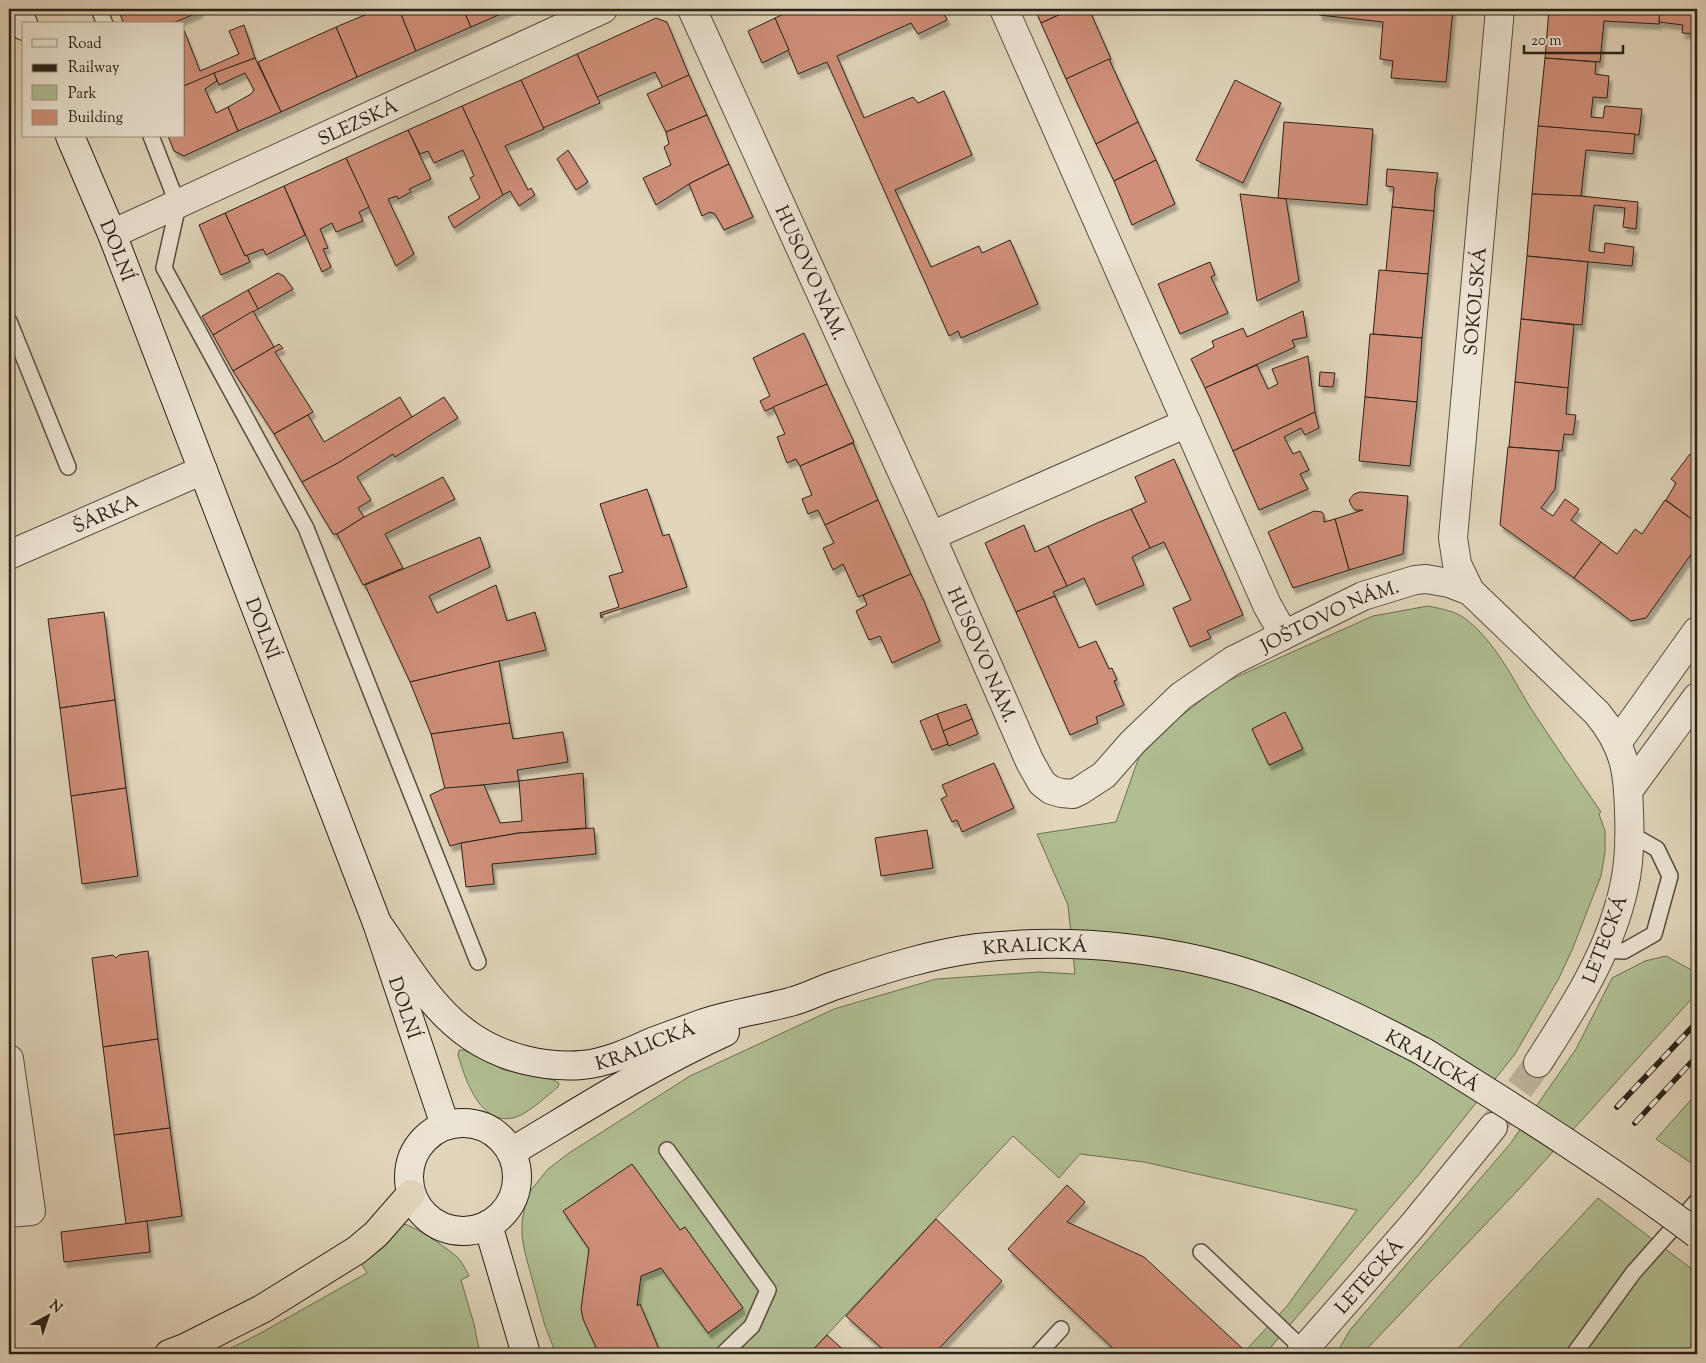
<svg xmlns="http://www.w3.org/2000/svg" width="1706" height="1363" font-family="'Sorts Mill Goudy',serif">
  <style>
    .green { fill: #b0be92; stroke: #6c7055 }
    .building { fill: #cf8f79; stroke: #292118; filter: url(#shadow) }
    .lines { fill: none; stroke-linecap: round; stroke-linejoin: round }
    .minor-tunnel { stroke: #bcb19a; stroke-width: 28; stroke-dasharray: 28 14; stroke-linecap: butt }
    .service-casing { stroke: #574e41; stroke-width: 18 }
    .minor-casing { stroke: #574e41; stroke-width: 30 }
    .secondary-casing { stroke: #292118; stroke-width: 30 }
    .motorway-casing { stroke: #292118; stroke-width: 30 }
    .service { stroke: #ece4d3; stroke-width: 15 }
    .minor { stroke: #ece4d3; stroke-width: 28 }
    .secondary { stroke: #ece4d3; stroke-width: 28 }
    .motorway { stroke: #e1d5bb; stroke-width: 28 }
    .rail-casing { stroke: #292118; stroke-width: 5.5 }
    .rail { stroke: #ece4d3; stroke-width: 4; stroke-dasharray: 11; stroke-linecap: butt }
    .secondary-bridge-casing { stroke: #292118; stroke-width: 30; stroke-linecap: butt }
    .secondary-bridge { stroke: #ece4d3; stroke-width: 28 }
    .labels { text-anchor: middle; stroke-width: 4; stroke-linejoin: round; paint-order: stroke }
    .street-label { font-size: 19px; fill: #292118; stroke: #ece4d3 }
  </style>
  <defs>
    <filter id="shadow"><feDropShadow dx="3" dy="5.5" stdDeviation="1" flood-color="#0004"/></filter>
  </defs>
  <rect width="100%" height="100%" fill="#e1d5bb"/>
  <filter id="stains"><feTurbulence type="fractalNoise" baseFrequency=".004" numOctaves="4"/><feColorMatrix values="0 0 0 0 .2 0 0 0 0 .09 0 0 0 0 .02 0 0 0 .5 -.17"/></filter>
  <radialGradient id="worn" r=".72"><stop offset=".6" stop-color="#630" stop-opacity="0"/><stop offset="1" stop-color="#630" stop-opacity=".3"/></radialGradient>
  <g class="green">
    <path d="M1428 606C1442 609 1456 611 1467 620 1495 642 1512 677 1530 707 1553 742 1577 777 1601 812L1599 814 1605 831V852L1601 876 1572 950 1558 980 1515 1054 1421 1172 1265 1354H1240L1242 1352 1244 1354 1246 1350 1287 1306 1357 1210 1144 1162 1080 1154 1059 1178 1013 1136 809 1354H556L545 1326 525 1253 522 1237V1222L527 1195 548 1169 569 1153 690 1076 834 1009 936 979 1039 972 1075 974 1068 905 1037 834 1116 822 1139 757 1180 717 1223 683 1373 616Z"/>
    <path d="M1666 956 1697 973V993L1520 1188 1362 1354H1336L1350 1330 1510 1144 1576 1049 1612 978 1645 961Z"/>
    <path d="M459 1050H464L504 1070 554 1080 559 1083 558 1087C547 1096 534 1108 521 1115 483 1133 466 1082 458 1055Z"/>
    <path d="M1697 1093V1167L1656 1139Z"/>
    <path d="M1598 1198 1697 1273V1354H1453Z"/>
    <path d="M403 1224C412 1224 452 1251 459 1259 463 1264 466 1270 469 1276L461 1280 474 1324 480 1354H219L259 1334 367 1273 361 1263C371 1257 380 1251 388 1243 393 1237 396 1229 403 1224Z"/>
  </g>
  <g class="building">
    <path d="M118 9 184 10 199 9 200 12 170 24H124Z"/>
    <path d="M379 9H399L416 51 357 77 336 27Z"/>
    <path d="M399 9H463L471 27 416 51Z"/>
    <path d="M463 9H512L471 27Z"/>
    <path d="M795 9H942L947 20 918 34 911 23 837 56 864 118 913 97 918 103 944 91 972 155 895 190 931 267 979 246 982 253 1010 240 1038 304 961 338 958 331 949 336 827 62 798 74 775 18Z"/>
    <path d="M1035 9H1072L1041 23Z"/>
    <path d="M1072 9H1089L1111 59 1066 79 1041 23Z"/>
    <path d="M1319 9H1453L1446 82 1391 78 1393 61 1380 59 1383 22 1319 15Z"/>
    <path d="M1549 9H1660L1659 24 1604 21 1600 62 1545 58Z"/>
    <path d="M1660 9H1697V34L1682 33 1683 25 1659 22Z"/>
    <path d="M656 18 667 22 689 75 663 88 655 72 597 97 577 54Z"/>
    <path d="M775 18 789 50 762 63 748 31Z"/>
    <path d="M244 25 255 58 184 86V30L200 71 239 54 229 31Z"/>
    <path d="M336 27 357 77 281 112 258 62Z"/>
    <path d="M577 54 600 103 543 128 521 80Z"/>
    <path d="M255 58 281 112 238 131 228 107 251 94 254 90 245 73 219 85 214 73Z"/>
    <path d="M1545 58 1596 62 1595 74 1609 76 1607 98 1593 97 1591 117 1603 118 1605 106 1642 109 1639 135 1538 126Z"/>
    <path d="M1109 59 1138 122 1096 144 1066 79Z"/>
    <path d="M214 73 217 81 205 89 216 113 228 107 238 131 184 156 174 151 168 136H184V86Z"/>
    <path d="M689 75 707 115 666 132 647 94Z"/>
    <path d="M521 80 544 129 505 146 528 190 531 188 535 195 519 206 510 191 503 195 462 106Z"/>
    <path d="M1235 80 1281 103 1243 183 1196 160Z"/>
    <path d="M462 106 503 195 454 228 448 217 480 198 470 178 474 176 463 150 434 163 428 151 420 154 408 130Z"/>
    <path d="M707 115 729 164 689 184 656 205 643 178 671 165 664 147 669 144 666 132Z"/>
    <path d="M1138 122 1156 160 1114 181 1096 144Z"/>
    <path d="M1284 122 1373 129 1367 205 1278 198Z"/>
    <path d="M1538 126 1635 134 1633 154 1586 150 1581 196 1532 194Z"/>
    <path d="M408 130 431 179 409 189 411 192 398 199 397 196 388 199 414 254 396 266 346 158Z"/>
    <path d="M568 150 588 182 576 190 557 159Z"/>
    <path d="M346 158 369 207 359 212 363 221 336 232 332 223 320 229 328 248 323 249 331 267 322 272 284 186Z"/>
    <path d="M1156 160 1175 204 1132 225 1114 181Z"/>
    <path d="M729 164 753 217 724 230 715 214 710 212 702 216 689 184Z"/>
    <path d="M1387 169 1438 173 1435 191 1434 211 1392 207 1394 187 1386 186Z"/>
    <path d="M284 186 305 235 266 255 263 249 245 256 225 213Z"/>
    <path d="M1240 194 1286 199 1299 281 1257 301Z"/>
    <path d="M1532 194 1581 196 1638 202 1636 229 1623 227 1625 208 1594 205 1589 251 1604 253 1605 243 1634 247 1632 266 1527 256Z"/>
    <path d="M1392 207 1434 211 1428 274 1386 271Z"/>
    <path d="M225 213 245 256 247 255 250 262 221 275 199 225Z"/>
    <path d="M1527 256 1588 262 1582 325 1521 319Z"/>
    <path d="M1210 262 1215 275 1211 277 1228 313 1180 334 1158 284Z"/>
    <path d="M1379 270 1428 274 1422 338 1373 334Z"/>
    <path d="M278 273 284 276 293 289 258 309 248 290Z"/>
    <path d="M248 290 258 309 213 335 202 316Z"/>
    <path d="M253 311 274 347 233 371 213 335Z"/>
    <path d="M1303 311 1307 337 1292 340 1295 347 1205 388 1191 359 1214 347 1212 341 1243 328 1247 337Z"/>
    <path d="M1521 319 1574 325 1568 388 1515 382Z"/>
    <path d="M804 333 827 384 765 411 760 401 770 396 753 358Z"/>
    <path d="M1370 334 1422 338 1417 402 1365 397Z"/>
    <path d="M279 344 283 348 275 352 313 412 274 434 233 371Z"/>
    <path d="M1308 356 1315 412 1233 451 1205 388 1257 365 1268 389 1278 384 1272 369Z"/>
    <path d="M1320 372 1335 373 1333 387 1319 386Z"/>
    <path d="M1515 382 1568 388 1566 414 1576 415 1573 435 1564 434 1562 451 1509 447Z"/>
    <path d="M827 384 854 442 800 466 796 459 787 463 777 437 785 434 773 407Z"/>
    <path d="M400 397 412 417 338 463 302 482 274 434 308 415 324 442Z"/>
    <path d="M444 397 458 418 395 457 393 454 357 477 371 500 358 508 364 517 337 534H333L302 482 338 463Z"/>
    <path d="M1365 397 1417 402 1410 466 1359 461Z"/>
    <path d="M1315 412 1319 428 1305 435 1301 428 1284 437 1293 454 1300 451 1309 470 1300 474 1308 489 1259 510 1233 451Z"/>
    <path d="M853 443 878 500 825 525 818 510 808 514 802 499 812 495 800 466Z"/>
    <path d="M1508 447 1559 451 1555 489 1541 508 1553 516 1565 499 1579 509 1571 520 1601 542 1574 578 1500 525Z"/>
    <path d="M1690 454 1695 457 1697 454V523L1666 500 1676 483 1671 479Z"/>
    <path d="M1174 459 1243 615 1207 631 1211 638 1190 647 1173 608 1191 600 1164 542 1150 548 1131 509 1146 502 1135 477Z"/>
    <path d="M443 477 455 499 385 534 403 568 363 585 337 534 364 517Z"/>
    <path d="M647 489 663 536 669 534 687 587 602 615 603 617 601 618 600 613 619 607 609 576 623 572 600 504Z"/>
    <path d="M1360 492 1408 496 1403 554 1349 570 1335 519 1363 510H1355L1351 505 1349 500 1354 494Z"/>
    <path d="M878 500 911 574 858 597 843 564 833 570 823 548 834 543 825 525Z"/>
    <path d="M1665 500 1697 523V546L1646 618 1631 621 1574 578 1601 542 1617 554 1635 529 1642 534Z"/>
    <path d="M1131 509 1150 548 1132 557 1144 585 1096 605 1084 578 1067 586 1048 546 1097 523Z"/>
    <path d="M1314 511 1322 512 1324 515V522L1335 519 1349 570 1293 588 1268 532Z"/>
    <path d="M1024 525 1035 552 1048 546 1067 586 1053 592 1055 596 1016 612 985 543Z"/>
    <path d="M480 537 490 567 429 596 437 613 496 585 507 621 535 612 546 650 410 682 365 585Z"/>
    <path d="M911 574 924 601 940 641 892 663 880 636 869 640 856 611 867 605 863 595Z"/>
    <path d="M1055 596 1079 648 1096 641 1109 669 1112 668 1117 680 1114 681 1124 705 1096 717 1098 723 1070 735 1016 612Z"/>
    <path d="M104 612 115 700 60 708 48 619Z"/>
    <path d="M499 661 510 723 431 734 410 682Z"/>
    <path d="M115 700 126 788 71 796 60 708Z"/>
    <path d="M966 704 972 719 943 731 937 714Z"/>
    <path d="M1285 712 1303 749 1269 765 1252 729Z"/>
    <path d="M937 714 948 744 932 750 920 721Z"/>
    <path d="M972 719 978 734 949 746 943 731Z"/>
    <path d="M510 723 513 739 563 732 568 762 517 770 519 781 445 789 431 734Z"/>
    <path d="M994 763 1014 808 962 832 957 820 952 822 941 799 947 796 942 785Z"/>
    <path d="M583 773 586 828 519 833 461 843 450 846 430 795 445 788 484 785 500 823 522 821 519 781Z"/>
    <path d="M126 788 138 876 82 884 71 796Z"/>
    <path d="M594 828 596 854 492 864 494 884 466 887 461 843 519 833Z"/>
    <path d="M927 830 933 868 881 876 875 838Z"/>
    <path d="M148 951 158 1039 103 1047 92 958 113 955 116 958 119 955Z"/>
    <path d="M158 1039 170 1128 114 1135 103 1047Z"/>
    <path d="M170 1128 182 1216 126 1224 114 1135Z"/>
    <path d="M632 1164 680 1230 685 1227 743 1308 708 1333 661 1268 641 1276 637 1306 640 1304 661 1354H599L583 1319 581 1309 589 1249 563 1211Z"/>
    <path d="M1067 1185 1085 1202 1067 1222 1144 1257 1243 1349 1247 1351 1244 1354 1242 1352 1240 1354H1119L1008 1249Z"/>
    <path d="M936 1219 1002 1281 934 1354H888L846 1316Z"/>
    <path d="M147 1221 150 1252 64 1262 61 1232Z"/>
    <path d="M827 1335 848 1354H809Z"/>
  </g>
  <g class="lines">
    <path class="minor-tunnel" d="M1495 1123 1538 1063"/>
    <g class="service-casing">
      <g id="service">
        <path d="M99 9 105 24"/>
        <path d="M151 136 178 205 164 268 306 528 478 962"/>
        <path d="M9 321 68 467"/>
        <path d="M1604 950 1624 951 1654 934 1670 876 1657 849 1629 833"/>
        <path d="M667 1150 768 1290 752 1326 723 1354"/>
        <path d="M1201 1252 1304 1350"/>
        <path d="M1038 1354 1061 1329"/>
        <path d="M1574 1354 1633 1273 1697 1201"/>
      </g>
    </g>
    <g class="minor-casing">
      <g id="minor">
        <path id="s1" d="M692 9 931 536 1030 762 1042 783 1051 790 1061 793 1073 794 1081 790 1104 775 1133 742 1181 696 1232 661 1284 635 1363 596 1415 580 1426 579 1449 583 1470 591 1597 713C1624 746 1628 769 1629 811 1630 836 1630 862 1624 887 1610 952 1574 1007 1538 1063"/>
        <path d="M1004 9 1267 605 1284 635"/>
        <path id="s2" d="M112 234 603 9"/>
        <path d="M931 536 1187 423"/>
        <path id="s3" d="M9 555 203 470"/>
        <path id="s4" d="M1470 591 1457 564 1453 538 1500 9"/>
        <path d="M1617 743 1697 631"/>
        <path d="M1628 791 1697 697"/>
        <path d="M9 1059 31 1211 9 1213"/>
        <path id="s5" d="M1300 1354 1413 1225 1493 1127"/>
      </g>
    </g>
    <g class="secondary-casing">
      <g id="secondary">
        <path d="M17 9 24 26"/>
        <path id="s6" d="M70 136 112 234 377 923 445 1125"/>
        <path id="s7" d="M377 923C405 962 431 1010 472 1037 503 1058 545 1068 582 1065 606 1063 630 1052 652 1042 668 1036 685 1030 701 1024 730 1014 760 1010 790 1002 807 998 822 989 839 984 884 969 931 954 978 948 1074 937 1181 948 1273 982 1325 1001 1375 1026 1424 1052"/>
        <circle cx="463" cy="1177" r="54"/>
        <path d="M511 1152C582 1110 650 1066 725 1032"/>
        <path d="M488 1225 526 1354"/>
      </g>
    </g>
    <g class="motorway-casing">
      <path id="motorway" d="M169 1354 187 1347 262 1309 357 1250 376 1234 411 1194"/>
    </g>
    <use href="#service" class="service"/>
    <use href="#minor" class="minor"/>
    <use href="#secondary" class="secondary"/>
    <use href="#motorway" class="motorway"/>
    <g class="rail-casing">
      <g id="rail">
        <path d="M1617 1107 1697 1022"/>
        <path d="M1635 1123 1697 1056"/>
      </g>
    </g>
    <use href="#rail" class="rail"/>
    <g class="secondary-bridge-casing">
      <path id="secondary-bridge" d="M1424 1052C1517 1110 1610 1168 1697 1234"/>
    </g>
    <use href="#secondary-bridge" class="secondary-bridge"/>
  </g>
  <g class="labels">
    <g class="street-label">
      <text dy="7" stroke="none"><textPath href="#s2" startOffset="270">SLEZSKÁ</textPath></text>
      <text dy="7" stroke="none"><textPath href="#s6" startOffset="124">DOLNÍ</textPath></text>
      <text dy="7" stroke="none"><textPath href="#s1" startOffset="289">HUSOVO NÁM.</textPath></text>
      <text dy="7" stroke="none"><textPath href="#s4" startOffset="294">SOKOLSKÁ</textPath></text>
      <text dy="7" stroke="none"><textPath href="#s3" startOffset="105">ŠÁRKA</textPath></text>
      <text dy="7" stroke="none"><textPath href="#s1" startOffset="1200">JOŠTOVO NÁM.</textPath></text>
      <text dy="7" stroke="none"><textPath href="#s6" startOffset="529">DOLNÍ</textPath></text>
      <text dy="7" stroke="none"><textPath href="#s1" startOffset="708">HUSOVO NÁM.</textPath></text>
      <text transform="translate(1604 939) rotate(-69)" y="7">LETECKÁ</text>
      <text dy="7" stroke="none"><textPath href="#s7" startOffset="736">KRALICKÁ</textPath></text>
      <text dy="7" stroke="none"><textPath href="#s6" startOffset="934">DOLNÍ</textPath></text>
      <text dy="7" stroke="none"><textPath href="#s7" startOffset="331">KRALICKÁ</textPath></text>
      <text transform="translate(1433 1060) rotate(30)" y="7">KRALICKÁ</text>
      <text dy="7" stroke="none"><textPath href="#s5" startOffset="104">LETECKÁ</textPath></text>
    </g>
  </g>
  <rect width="1706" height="1363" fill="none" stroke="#e1d5bb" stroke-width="30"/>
  <rect x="10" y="10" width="1686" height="1343" fill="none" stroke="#292118" stroke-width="2.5"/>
  <rect x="15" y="15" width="1676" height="1333" fill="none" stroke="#292118"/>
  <rect x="22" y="22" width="162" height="115" fill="#ece4d3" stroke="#9e9688"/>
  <rect x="32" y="39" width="25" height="8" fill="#ece4d3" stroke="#9e9688"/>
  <text x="68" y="48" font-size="15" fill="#292118">Road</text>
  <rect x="32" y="64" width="25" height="8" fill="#292118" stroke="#9e9688"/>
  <text x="68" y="72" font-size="15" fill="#292118">Railway</text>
  <rect x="32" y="85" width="25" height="15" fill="#b0be92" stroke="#9e9688"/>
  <text x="68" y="98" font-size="15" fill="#292118">Park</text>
  <rect x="32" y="110" width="25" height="15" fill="#cf8f79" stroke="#9e9688"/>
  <text x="68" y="122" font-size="15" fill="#292118">Building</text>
  <g transform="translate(48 1316) rotate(40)" stroke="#ece4d3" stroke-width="4" paint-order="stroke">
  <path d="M0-4L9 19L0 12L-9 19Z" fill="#292118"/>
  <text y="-8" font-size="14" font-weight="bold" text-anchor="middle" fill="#292118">N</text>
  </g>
  <path d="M1524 45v8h99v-8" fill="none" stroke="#292118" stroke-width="2.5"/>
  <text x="1531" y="45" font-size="15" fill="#292118" stroke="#ece4d3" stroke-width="4" paint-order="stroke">20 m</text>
  <rect width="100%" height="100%" filter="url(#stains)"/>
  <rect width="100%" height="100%" fill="url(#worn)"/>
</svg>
